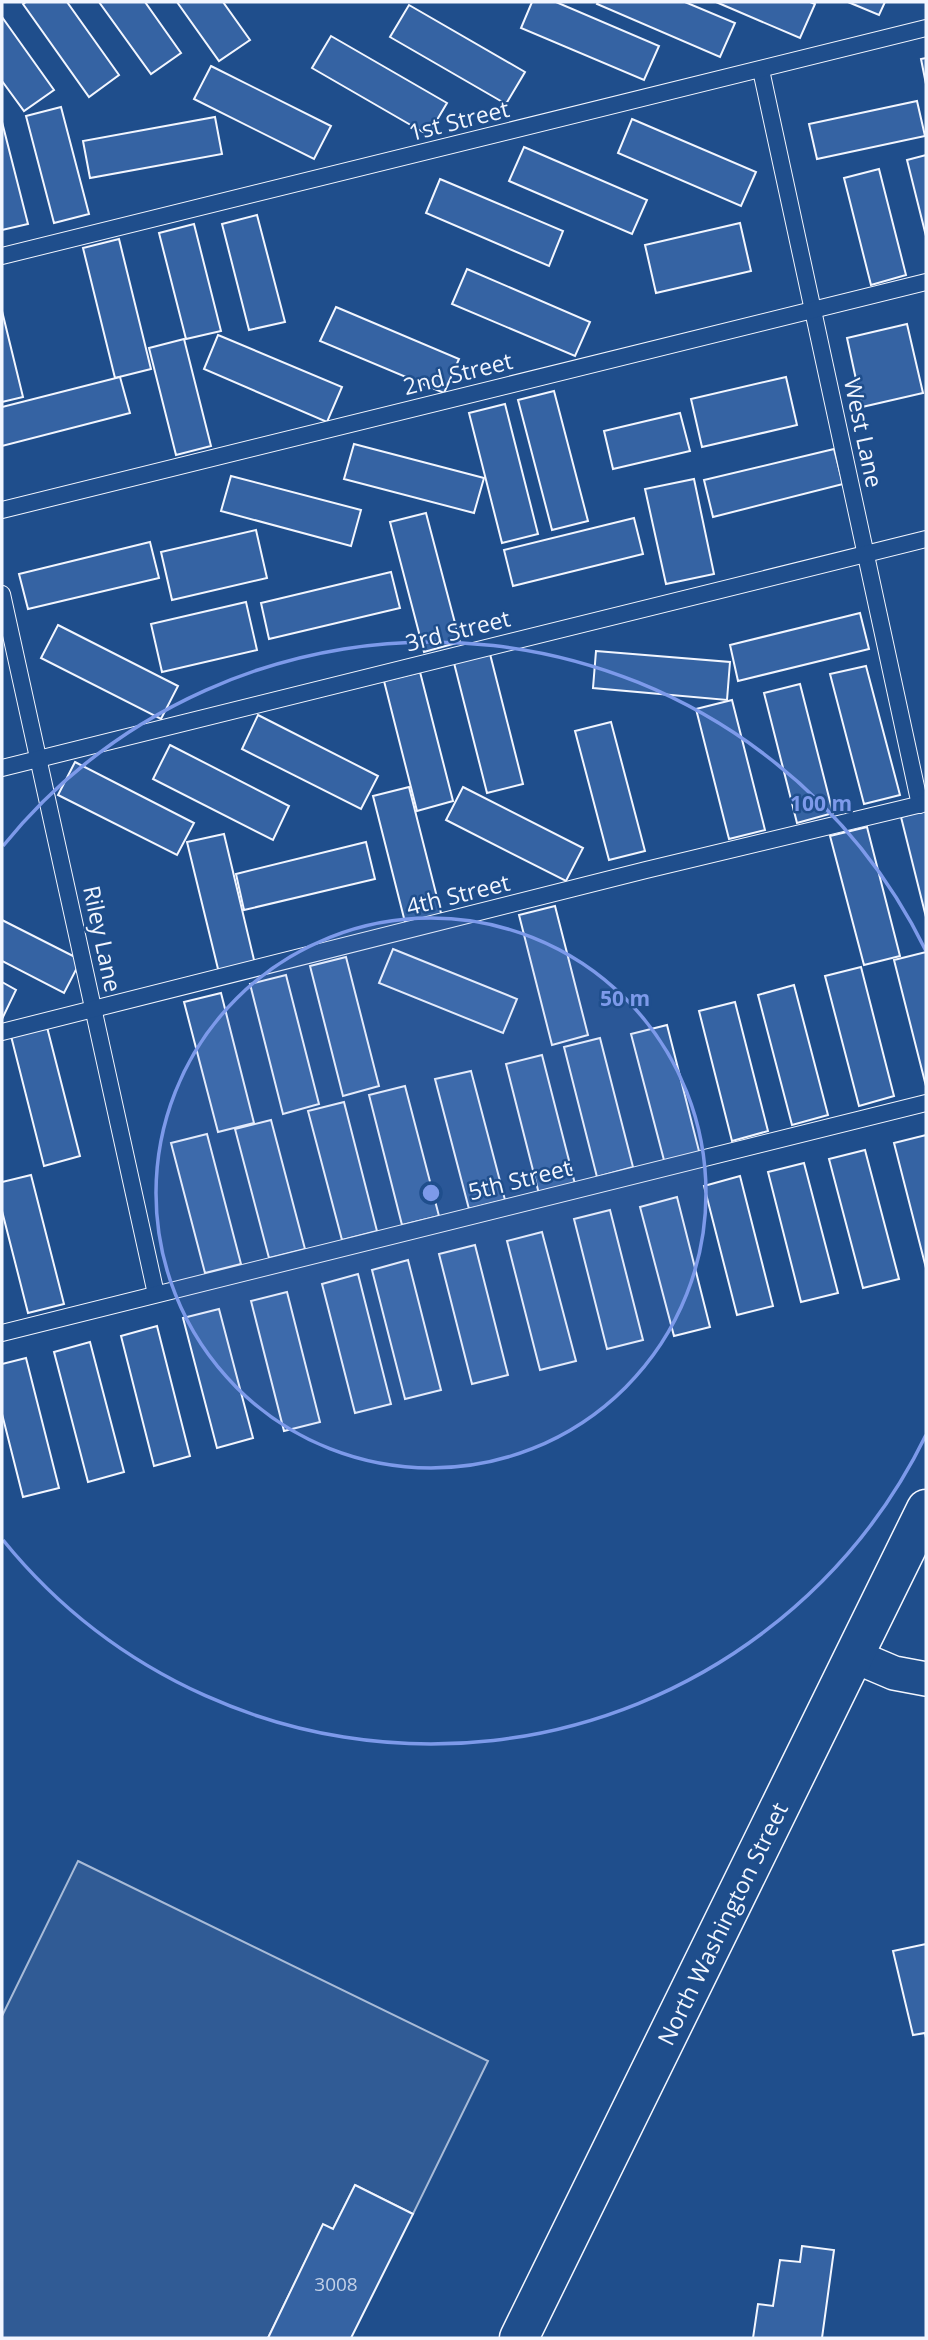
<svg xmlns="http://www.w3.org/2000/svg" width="928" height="2340" font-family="'Open Sans',sans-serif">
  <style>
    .parking { fill: #305b95; stroke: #a8bbd7; stroke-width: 2 }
    .building { fill: #3563a3; stroke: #f2f6ff; stroke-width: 2 }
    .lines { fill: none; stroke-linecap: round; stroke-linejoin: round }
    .lane-casing { stroke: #f2f6ff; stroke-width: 18 }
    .street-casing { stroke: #f2f6ff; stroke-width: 36 }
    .secondary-casing { stroke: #f2f6ff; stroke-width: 41 }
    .lane { stroke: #1f4e8c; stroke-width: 16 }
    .street { stroke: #1f4e8c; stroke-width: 33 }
    .secondary { stroke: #1f4e8c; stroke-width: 38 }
    .ring { fill: none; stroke: #7d9aea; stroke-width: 3.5 }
    .labels { text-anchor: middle; stroke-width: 5; stroke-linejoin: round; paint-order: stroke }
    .number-label { font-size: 19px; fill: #c3d1e8 }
    .street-label { font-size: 23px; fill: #f2f6ff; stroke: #1f4e8c }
    .centre { fill: #7d9aea; stroke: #1f4e8c; stroke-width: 3.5 }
    .ring-label { font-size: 21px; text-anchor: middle; font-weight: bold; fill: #7d9aea; stroke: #1f4e8c; stroke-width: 5; stroke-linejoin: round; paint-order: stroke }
  </style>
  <rect width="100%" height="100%" fill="#1f4e8c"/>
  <path class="parking" d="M78 1861 488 2061 413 2214 355 2185 333 2229 323 2225 268 2338H2V2016Z"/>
  <g class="building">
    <path d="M26 2H67L119 75 89 97 23 4Z"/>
    <path d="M99 2H145L181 53 151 74Z"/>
    <path d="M177 2H223L250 40 219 61Z"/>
    <path d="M532 2H556L659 46 644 80 521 28Z"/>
    <path d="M598 2H685L735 23 720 57 597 4Z"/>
    <path d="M716 2H810L815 4 800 38Z"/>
    <path d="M848 2H885L879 15Z"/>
    <path d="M409 5 525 72 506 104 390 37Z"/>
    <path d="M2 17 54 90 24 111 2 81Z"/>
    <path d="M331 36 447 103 428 135 312 68Z"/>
    <path d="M926 58V84L921 59Z"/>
    <path d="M211 66 331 126 314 159 194 99Z"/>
    <path d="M917 101 925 136 817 159 809 124Z"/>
    <path d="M61 107 89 214 54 223 26 116Z"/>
    <path d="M215 117 222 154 90 178 83 141Z"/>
    <path d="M632 119 756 172 741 206 618 153Z"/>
    <path d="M2 122 28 224 2 230Z"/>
    <path d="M524 147 647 200 632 234 509 181Z"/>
    <path d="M926 155V236L907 160Z"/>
    <path d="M879 169 906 275 871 285 844 178Z"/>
    <path d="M440 179 563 231 549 266 426 213Z"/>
    <path d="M257 215 285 322 249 330 222 224Z"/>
    <path d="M740 223 751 271 656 293 645 245Z"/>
    <path d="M194 224 221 331 186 339 159 233Z"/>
    <path d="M119 239 151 369 115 378 83 248Z"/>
    <path d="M467 269 590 322 575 356 452 304Z"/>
    <path d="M336 307 459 359 444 393 320 341Z"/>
    <path d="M2 311 23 397 2 402Z"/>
    <path d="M907 324 923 393 862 407 847 338Z"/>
    <path d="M218 335 342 387 327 422 204 369Z"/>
    <path d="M184 339 211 446 176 455 149 348Z"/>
    <path d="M120 377 130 413 2 446V407Z"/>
    <path d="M786 377 797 425 702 447 691 399Z"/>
    <path d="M554 391 588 521 552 530 518 400Z"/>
    <path d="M505 404 538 534 502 543 469 413Z"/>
    <path d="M680 413 690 451 613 469 604 431Z"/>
    <path d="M354 444 484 478 474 513 344 479Z"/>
    <path d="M834 449 843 484 713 517 704 480Z"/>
    <path d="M231 476 361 510 351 546 221 511Z"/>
    <path d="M694 479 714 574 666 584 645 489Z"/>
    <path d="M426 513 460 642 424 652 390 522Z"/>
    <path d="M634 518 643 554 513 586 504 550Z"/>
    <path d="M256 530 267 578 172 600 161 552Z"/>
    <path d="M150 542 159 578 28 609 19 574Z"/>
    <path d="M391 572 400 608 269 639 261 603Z"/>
    <path d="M246 602 257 650 162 672 151 624Z"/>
    <path d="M860 613 869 649 738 681 730 645Z"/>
    <path d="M58 625 178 686 161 719 41 658Z"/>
    <path d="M596 651 730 662 727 700 593 688Z"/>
    <path d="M490 654 523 784 487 793 454 663Z"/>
    <path d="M866 666 900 795 864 804 830 674Z"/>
    <path d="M420 672 453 801 417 811 384 681Z"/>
    <path d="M800 684 833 813 797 823 764 693Z"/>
    <path d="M732 700 765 830 729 839 696 709Z"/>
    <path d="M258 715 378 776 361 809 242 749Z"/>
    <path d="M611 722 645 851 609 860 575 731Z"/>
    <path d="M170 745 289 806 273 840 153 779Z"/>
    <path d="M75 762 194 823 177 855 58 795Z"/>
    <path d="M409 787 442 917 406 926 373 796Z"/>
    <path d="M463 787 583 848 566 881 446 820Z"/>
    <path d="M926 810V917L901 817Z"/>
    <path d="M867 827 900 956 864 965 830 836Z"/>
    <path d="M224 834 255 964 219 973 187 842Z"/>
    <path d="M366 842 375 879 244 910 236 874Z"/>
    <path d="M555 906 588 1035 552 1045 519 915Z"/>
    <path d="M2 920 81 960 64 993 2 961Z"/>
    <path d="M393 949 517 999 503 1033 379 983Z"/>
    <path d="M926 952V1086L894 960Z"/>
    <path d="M346 957 379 1086 343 1096 310 966Z"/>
    <path d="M861 967 894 1096 859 1106 825 976Z"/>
    <path d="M286 975 319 1104 283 1114 250 984Z"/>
    <path d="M2 982 16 990 2 1019Z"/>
    <path d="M794 985 828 1115 792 1125 758 995Z"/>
    <path d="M221 993 254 1123 218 1132 184 1002Z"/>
    <path d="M735 1002 768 1131 732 1141 699 1011Z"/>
    <path d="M667 1025 700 1155 665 1164 631 1034Z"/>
    <path d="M47 1027 80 1156 44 1166 11 1036Z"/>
    <path d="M600 1038 633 1167 597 1177 564 1047Z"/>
    <path d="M542 1055 575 1184 539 1194 506 1064Z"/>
    <path d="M471 1071 505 1200 469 1209 435 1079Z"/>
    <path d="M405 1086 439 1216 402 1225 369 1095Z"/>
    <path d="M344 1102 377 1231 342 1240 308 1111Z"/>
    <path d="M271 1120 305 1249 269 1258 235 1129Z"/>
    <path d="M207 1134 241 1264 205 1273 171 1143Z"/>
    <path d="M926 1135V1268L894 1143Z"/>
    <path d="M865 1150 899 1279 863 1288 829 1159Z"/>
    <path d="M804 1163 838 1293 801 1302 768 1172Z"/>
    <path d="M31 1175 64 1304 28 1313 2 1211V1182Z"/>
    <path d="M740 1176 773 1306 737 1315 704 1186Z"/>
    <path d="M677 1197 710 1327 674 1336 640 1207Z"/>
    <path d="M610 1210 643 1340 607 1349 574 1219Z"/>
    <path d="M542 1232 576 1361 540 1370 507 1241Z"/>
    <path d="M475 1245 508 1375 472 1384 439 1254Z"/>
    <path d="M408 1260 441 1390 405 1399 372 1270Z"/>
    <path d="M358 1274 391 1404 355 1413 322 1284Z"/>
    <path d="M287 1292 320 1422 284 1431 251 1301Z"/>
    <path d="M219 1309 253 1438 217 1448 183 1318Z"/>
    <path d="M157 1326 190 1456 154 1466 121 1336Z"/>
    <path d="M90 1342 124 1472 88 1482 54 1352Z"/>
    <path d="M26 1358 59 1488 23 1497 2 1414V1364Z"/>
    <path d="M926 1944V2038L925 2033 913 2035 893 1951Z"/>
    <path d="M355 2185 413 2214 351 2338H268L323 2224 333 2229Z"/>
    <path d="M802 2246 834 2250 822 2338H753L758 2304 773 2306 780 2260 800 2262Z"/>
  </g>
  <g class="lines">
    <g class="lane-casing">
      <g id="lane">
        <path d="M761 70 920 805"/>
        <path d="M2 256 926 28"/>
        <path d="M2 510 926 282"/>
        <path d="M2 594 156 1294"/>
        <path d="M2 768 926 539"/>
        <path d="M2 1032 646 870 926 803"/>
        <path d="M2 1333 926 1103"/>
      </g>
    </g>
    <g class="street-casing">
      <path id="street" d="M854 1656 894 1673 926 1679"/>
    </g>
    <g class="secondary-casing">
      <path id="secondary" d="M519 2338 926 1509"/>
    </g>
    <use href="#lane" class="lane"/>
    <use href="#street" class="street"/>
    <use href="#secondary" class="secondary"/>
  </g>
  <circle cx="431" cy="1193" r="275" fill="#7d9aea" fill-opacity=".12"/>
  <g class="ring">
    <circle cx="431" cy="1193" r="275"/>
    <path d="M926 1435A551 551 0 0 1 3 1540M3 846A551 551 0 0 1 926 951"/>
  </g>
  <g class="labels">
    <g class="number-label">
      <text x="336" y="2291">3008</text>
    </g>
    <g class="street-label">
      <text transform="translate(459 121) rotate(-14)" y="8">1st Street</text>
      <text transform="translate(458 374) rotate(-14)" y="8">2nd Street</text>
      <text transform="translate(863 433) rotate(78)" y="8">West Lane</text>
      <text transform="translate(458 631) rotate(-14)" y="8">3rd Street</text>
      <text transform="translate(458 895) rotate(-14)" y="8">4th Street</text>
      <text transform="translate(102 939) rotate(78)" y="8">Riley Lane</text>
      <text transform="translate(520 1180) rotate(-14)" y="8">5th Street</text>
      <text transform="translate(723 1924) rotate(-64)" y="8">North Washington Street</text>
    </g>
  </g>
  <circle cx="431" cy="1193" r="10" class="centre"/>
  <g class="ring-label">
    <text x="821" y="811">100 m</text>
    <text x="625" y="1006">50 m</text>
  </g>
  <rect width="928" height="2340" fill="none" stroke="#f2f6ff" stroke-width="7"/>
</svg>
